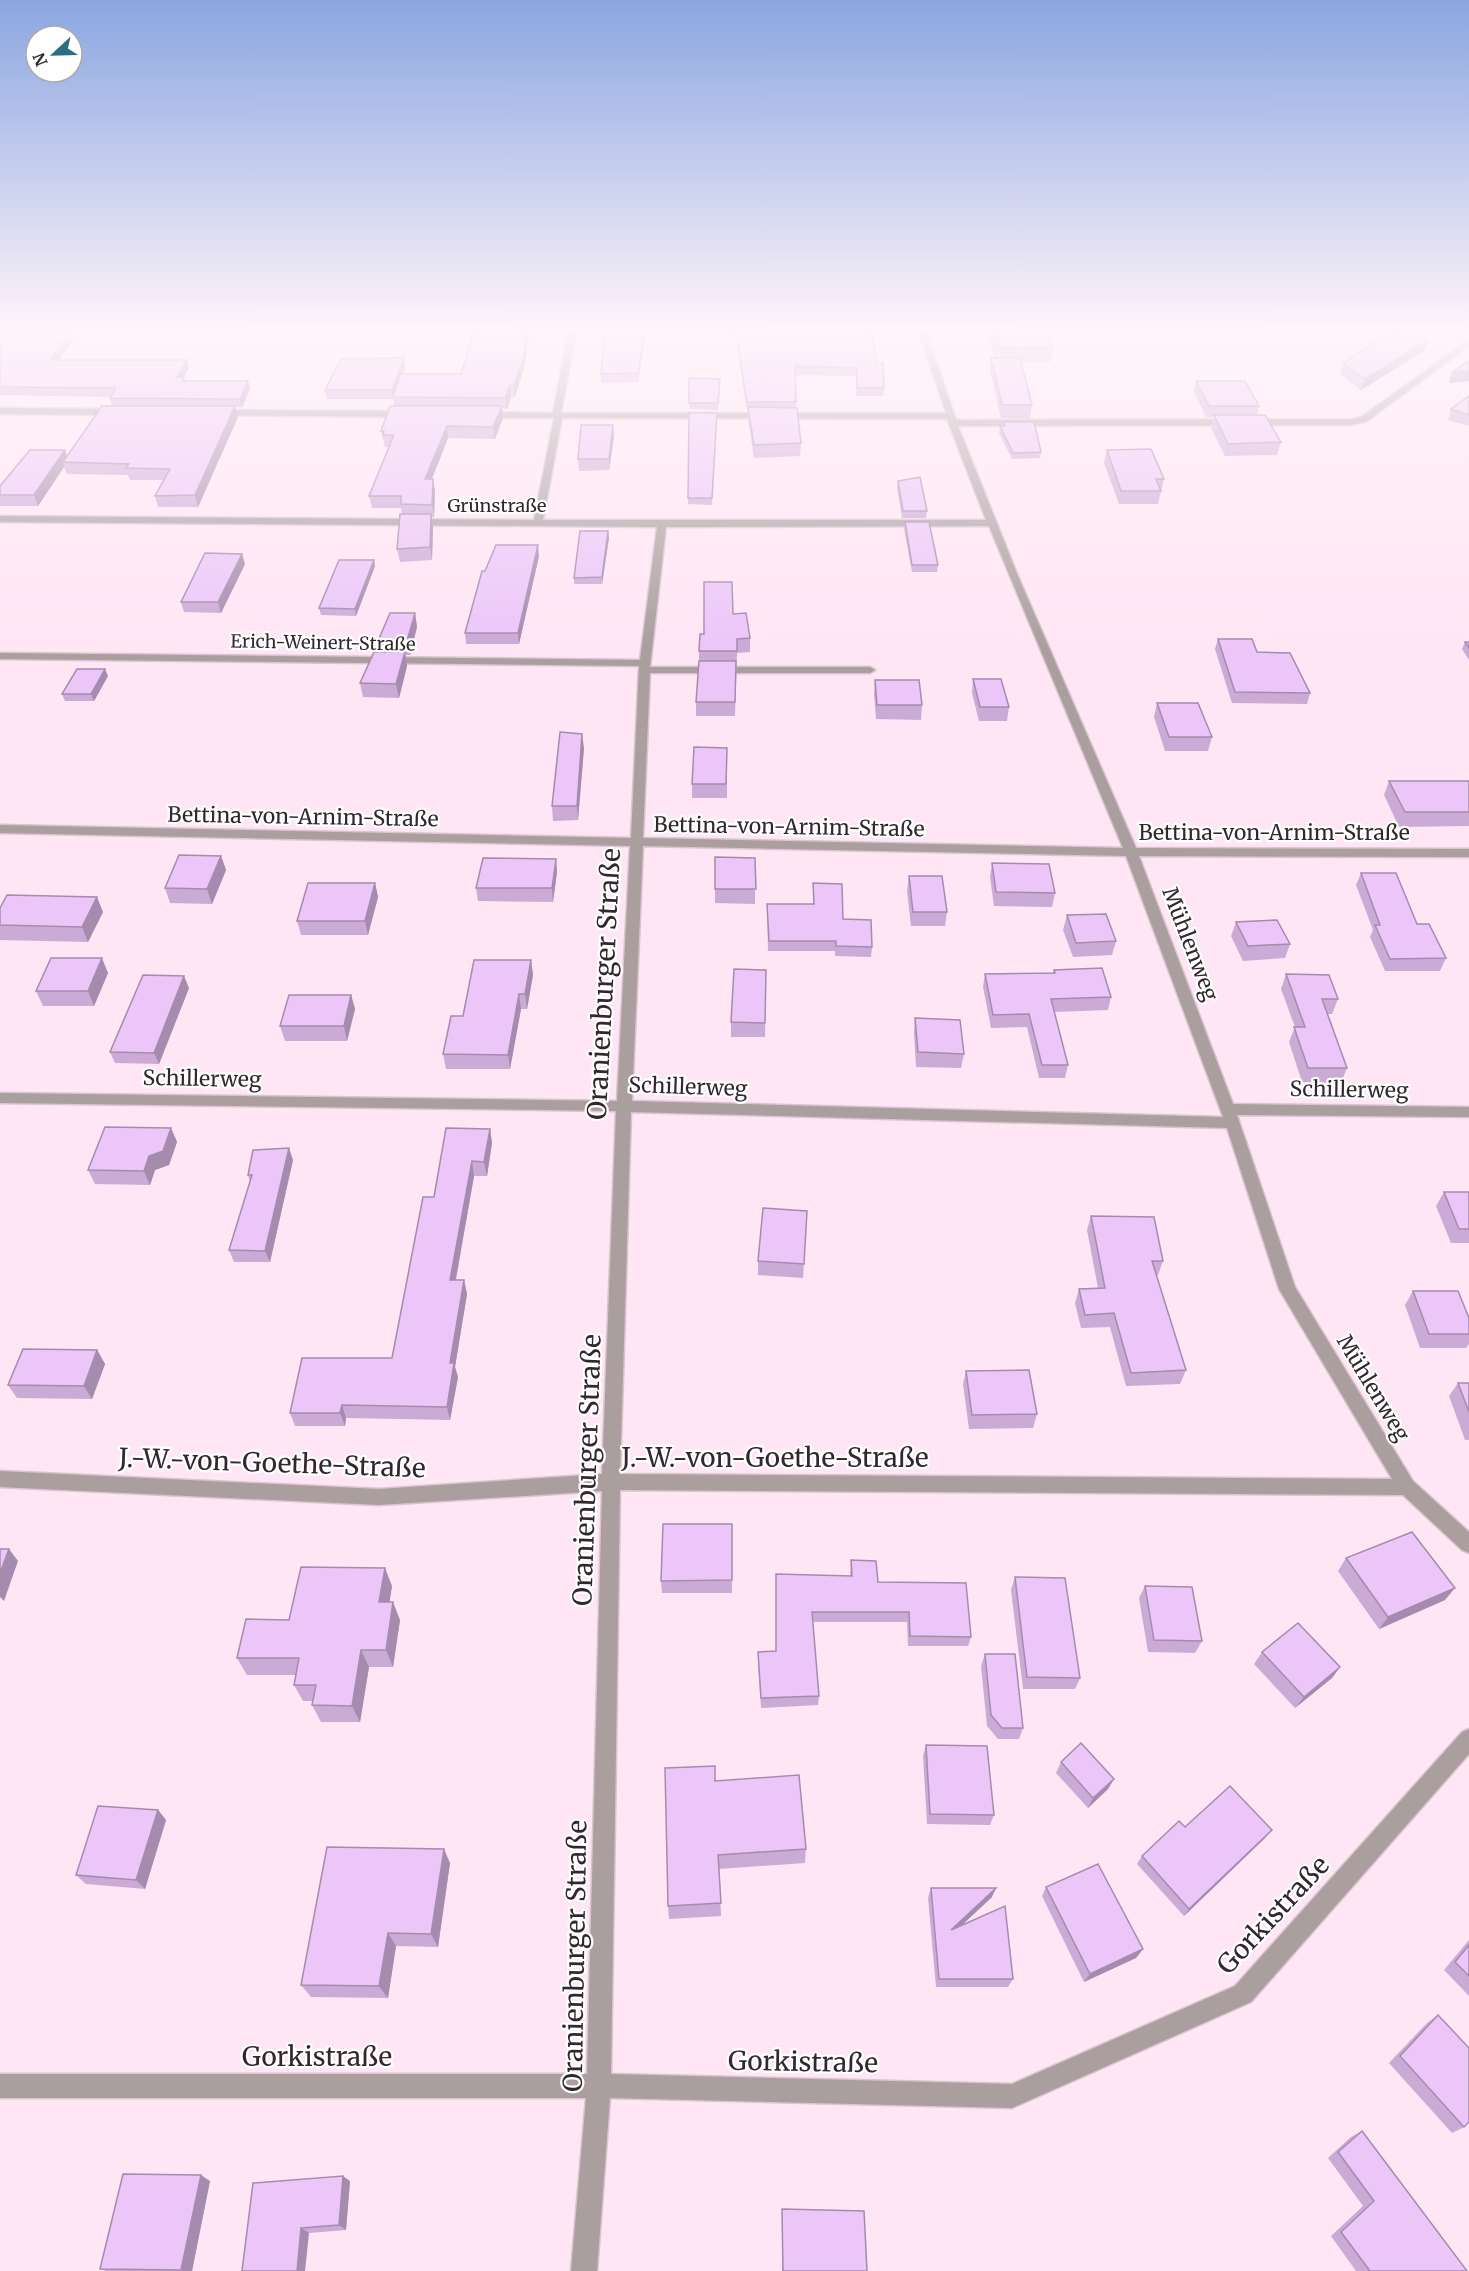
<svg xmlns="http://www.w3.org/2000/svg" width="1469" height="2271" font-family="Merriweather,serif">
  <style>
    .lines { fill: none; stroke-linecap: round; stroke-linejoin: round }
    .minor-casing { stroke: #dac4d0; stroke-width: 3 }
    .minor { fill: #aa9e9f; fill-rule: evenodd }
    .wall { fill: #cbaad6 }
    .shaded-wall { fill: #a58bae }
    .building { fill: #ecc6f9; stroke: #a58bae; stroke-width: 1.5 }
    .labels { text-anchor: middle; stroke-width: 4.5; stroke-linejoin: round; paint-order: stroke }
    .far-street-label { font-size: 18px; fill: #31282d; stroke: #fff }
    .street-label { font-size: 21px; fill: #31282d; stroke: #fff }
    .near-street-label { font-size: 26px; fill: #31282d; stroke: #fff }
  </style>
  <rect width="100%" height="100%" fill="#ffe6f4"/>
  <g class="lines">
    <g class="minor-casing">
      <g id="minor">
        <path d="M88 327H216L212 329 0 333V329Z"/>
        <path d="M301 327H377L380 329 376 331 305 329Z"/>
        <path d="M569 327H577L561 413H946L917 327H925L956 420 1352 419 1361 417 1469 340V346L1367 421 1352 425 958 426 1018 576 1136 848 1469 849V857L1139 856 1233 1104 1469 1107V1117L1237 1115 1295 1287 1413 1481 1469 1532V1553L1462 1550 1403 1495 620 1490 611 2074 1012 2084 1235 1986 1462 1732 1469 1729V1754L1251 2002 1012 2108 610 2098 597 2271H571L586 2098H0V2074H587L602 1491 379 1505 0 1487V1471L379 1489 602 1474 616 1111 0 1103V1093L617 1101 630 846 0 833V825L631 838 639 666 0 659V653L640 660 657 527 0 522V516L534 520 554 418H483L479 415 483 412 553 413ZM562 418 947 419 986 520H543ZM989 526 1123 848 643 838 650 673H870L875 670 870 667H650L666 527ZM643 846 1126 856 1223 1117 632 1101ZM631 1112 1227 1128 1279 1289 1392 1479 620 1474Z"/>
        <path d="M0 408 117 409 121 412 117 415 0 414Z"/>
        <path d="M219 410 408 411 412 414 408 417 216 415 215 413Z"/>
      </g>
    </g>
    <use href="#minor" class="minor"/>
  </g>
  <g class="wall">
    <path d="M475 327H530L525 364 515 397H511L507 409 502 408 503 418 495 439 448 438 432 479H433L435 491 434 517H432L433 528 432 560 400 562 397 549 402 514 401 508H372L369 496 389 447H385L381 431 394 406 393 399H327L325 390 405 367 403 374H461Z"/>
    <path d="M605 327H646L638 382 601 383V374Z"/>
    <path d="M705 327H870L877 363 884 388 883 396H856L857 376 796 375V408L801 443 800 456 754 458 748 420V410H747L735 334 706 335Z"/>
    <path d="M987 327H1044L1053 348 1050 362H1021L1032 405 1030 418H1001L990 370 991 358H994Z"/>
    <path d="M0 332 74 339 58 360 189 368 184 377 185 381 250 389 242 407H235L238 417 198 507H158L155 496 163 480H130L128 475 67 474 64 467 38 506H0V486L67 457 112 406 110 398V397L0 395Z"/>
    <path d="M1428 340 1424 351 1361 390 1340 374 1343 363Z"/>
    <path d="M689 378 720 385 718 410 689 409Z"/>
    <path d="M1196 381 1259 406 1257 415 1281 442 1277 455 1225 456 1211 428 1214 417H1206L1194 392Z"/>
    <path d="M1469 396V426L1448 420 1451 409Z"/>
    <path d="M689 413H717L712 505 688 504Z"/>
    <path d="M1004 422 1041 452 1040 458 1012 459 999 433 1000 426H1004Z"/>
    <path d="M613 425 614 436 609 470 579 471 578 459Z"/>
    <path d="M1107 450 1164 479 1158 504H1119L1104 463Z"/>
    <path d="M898 481 927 511 926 518H902L897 488Z"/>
    <path d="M905 522 938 565 937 572H912L904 529Z"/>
    <path d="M608 531 609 538 602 584H574V578Z"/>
    <path d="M539 556 519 644H466L465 633 485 571Z"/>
    <path d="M245 564 221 613 184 612 181 602Z"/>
    <path d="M375 566 356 616 321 615 319 608Z"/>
    <path d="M415 613 417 627 410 655H405L407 666 399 698 363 697 360 683 380 652 378 641Z"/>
    <path d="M733 614 750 638V652L737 653 735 716H696V702L699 661V651L704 634Z"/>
    <path d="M1218 639 1257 652 1310 693 1307 704 1232 703 1215 649Z"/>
    <path d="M1465 642H1469V660L1462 649Z"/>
    <path d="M108 676 94 701H65L62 694Z"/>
    <path d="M973 679 1009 707 1007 721H979L972 693Z"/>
    <path d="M875 680 922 705 921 720 876 719 874 694Z"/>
    <path d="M1157 703 1212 737 1208 751H1165L1154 717Z"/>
    <path d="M584 748 578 820 553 821 552 806Z"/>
    <path d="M727 748V798H692V784Z"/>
    <path d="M1389 781H1469V826L1399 827 1384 795Z"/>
    <path d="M221 856 226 870 212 904 170 903 165 888Z"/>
    <path d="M755 858V904L715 903V889Z"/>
    <path d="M556 859 557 872 553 902 478 901 476 888Z"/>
    <path d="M992 863 1055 893 1052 907 994 906 990 877Z"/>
    <path d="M1361 873 1446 958 1440 971H1385L1370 937 1373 930 1356 885Z"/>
    <path d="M909 876 947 912 945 926H911L907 891Z"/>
    <path d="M375 883 378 897 368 935H301L297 921Z"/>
    <path d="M813 883 843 919 872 947 871 957 835 956V951H768L767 904H813Z"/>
    <path d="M0 908 103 912 88 942 0 940Z"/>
    <path d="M1067 915 1116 941 1112 955 1073 957 1063 930Z"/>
    <path d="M1236 922 1290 944 1285 958 1243 961 1231 936Z"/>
    <path d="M531 960 533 975 527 1009H521L510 1069H446L443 1054 463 1016Z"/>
    <path d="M766 970 765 1037H731V1022Z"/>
    <path d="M1054 970 1111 997 1108 1010 1054 1012 1068 1065 1065 1078H1039L1027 1027 991 1028 983 987 985 974 1053 973Z"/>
    <path d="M108 973 94 1006H43L36 991Z"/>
    <path d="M1286 974 1338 999 1332 1014H1327L1347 1068 1341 1083 1302 1082 1289 1042 1295 1027 1281 989Z"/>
    <path d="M189 988 159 1064 115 1063 110 1052Z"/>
    <path d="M351 995 355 1009 347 1041H285L280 1026Z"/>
    <path d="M915 1018 964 1054 961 1068 916 1067 914 1033Z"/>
    <path d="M171 1128 177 1142 169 1165 155 1170 150 1185 95 1184 88 1170Z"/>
    <path d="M490 1129 492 1143 487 1176H474L456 1280H464L467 1294 455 1367 458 1377 450 1420 346 1418 345 1426H295L290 1413 392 1358 434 1197Z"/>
    <path d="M293 1160 270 1262H234L229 1250 250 1182 248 1175Z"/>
    <path d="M1444 1192H1469V1243H1451L1436 1206Z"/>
    <path d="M807 1211 803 1278 758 1275V1261Z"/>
    <path d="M1091 1216 1163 1261 1158 1275H1156L1186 1370 1180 1384 1126 1386 1110 1327 1081 1328 1075 1303 1079 1289 1098 1288 1087 1230Z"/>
    <path d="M1413 1291 1469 1318V1344L1466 1348H1420L1405 1305Z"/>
    <path d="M97 1350 105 1364 92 1399 17 1398 8 1385Z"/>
    <path d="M966 1371 1037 1414 1033 1428 969 1429 963 1384Z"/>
    <path d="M1458 1383H1469V1440H1465L1449 1396Z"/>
    <path d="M732 1524V1593H662L661 1581Z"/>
    <path d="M1346 1558 1445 1600 1379 1629 1338 1571Z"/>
    <path d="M851 1560 878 1582 971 1637 968 1646H908L907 1622H813L819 1696 818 1705 761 1708 758 1662V1652L776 1651V1574L850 1576Z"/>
    <path d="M1015 1577 1080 1678 1075 1689H1023L1011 1590Z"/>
    <path d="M392 1586 389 1602 400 1620 393 1667H369L360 1722H321L312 1705 313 1701H303L294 1685 296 1675H247L237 1658 289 1620Z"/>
    <path d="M1145 1586 1202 1641 1195 1653 1148 1652 1139 1598Z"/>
    <path d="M1262 1652 1340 1667 1332 1678 1295 1708 1254 1664Z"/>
    <path d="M985 1654 1023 1728 1019 1739H998L987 1726 981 1666Z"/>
    <path d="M926 1745 994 1815 990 1825 927 1824 923 1756Z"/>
    <path d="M1061 1762 1108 1789 1088 1808 1056 1773Z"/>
    <path d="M715 1781 806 1849 805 1863 719 1869 721 1916 669 1919 668 1906Z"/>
    <path d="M158 1810 166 1820 145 1889 86 1884 76 1875Z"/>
    <path d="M1185 1827 1265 1838 1184 1916 1137 1864 1142 1856Z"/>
    <path d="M450 1863 438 1947 396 1946 388 1998 311 1997 301 1985Z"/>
    <path d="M1046 1887 1143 1949 1136 1958 1084 1982 1042 1896Z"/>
    <path d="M931 1888 992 1897 962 1925 1013 1979 1008 1987H936L928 1898Z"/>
    <path d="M1469 1940V1996L1444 1970Z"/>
    <path d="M1438 2015 1464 2127 1452 2133 1389 2063 1427 2023Z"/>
    <path d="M1362 2131 1467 2271H1356L1331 2236 1363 2206 1328 2158 1351 2137Z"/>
    <path d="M210 2181 192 2271H106L100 2269Z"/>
    <path d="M350 2181 346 2230 309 2233 242 2271Z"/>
    <path d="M782 2209 867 2271H782Z"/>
  </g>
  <g class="shaded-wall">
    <path d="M528 327H530L525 364 515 397 514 386Z"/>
    <path d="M645 327H646L638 382V373Z"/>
    <path d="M72 331 74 339 52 368 50 360Z"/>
    <path d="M1428 340 1424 351 1361 390 1365 379Z"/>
    <path d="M404 358 405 367 394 397H393L392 390Z"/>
    <path d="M187 360 189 368 179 385 177 377Z"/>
    <path d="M1469 370V381L1449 383 1452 372Z"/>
    <path d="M248 381 250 389 242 407 240 399Z"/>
    <path d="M510 386 511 397 507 409 505 398Z"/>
    <path d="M235 406 238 417 198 507 195 495Z"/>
    <path d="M502 406 503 418 495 439 493 427Z"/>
    <path d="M613 425 614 436 609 470V459Z"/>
    <path d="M447 426 448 438 427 491 425 479Z"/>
    <path d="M65 450 68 461 63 462 64 467 38 506 34 495Z"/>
    <path d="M433 479 435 491 434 517 432 505Z"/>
    <path d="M431 514 433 528 432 560 430 547Z"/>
    <path d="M608 531 609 538 602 584V577Z"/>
    <path d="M538 545 539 556 519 644 518 633Z"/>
    <path d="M242 554 245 564 221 613 218 602Z"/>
    <path d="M374 560 375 566 356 616 355 609Z"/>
    <path d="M415 613 417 627 410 655 407 641Z"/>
    <path d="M405 652 407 666 399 698 396 684Z"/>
    <path d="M105 669 108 676 94 701 91 694Z"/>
    <path d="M582 734 584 748 578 820 577 806Z"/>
    <path d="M221 856 226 870 212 904 207 889Z"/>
    <path d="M556 859 557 872 553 902 552 888Z"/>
    <path d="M375 883 378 897 368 935 365 921Z"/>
    <path d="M97 897 103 912 88 942 82 927Z"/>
    <path d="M102 958 108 973 94 1006 88 991Z"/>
    <path d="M531 960 533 975 527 1009 525 994Z"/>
    <path d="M184 976 189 988 159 1064 154 1053Z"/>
    <path d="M519 994 521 1009 510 1069 508 1055Z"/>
    <path d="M351 995 355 1009 347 1041 344 1026Z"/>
    <path d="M171 1128 177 1142 169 1165 155 1170 150 1185 144 1171 149 1156Z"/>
    <path d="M490 1129 492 1143 487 1176 484 1162Z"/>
    <path d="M289 1148 293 1160 270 1262 265 1251Z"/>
    <path d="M472 1161 474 1176 453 1294 450 1280Z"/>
    <path d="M464 1280 467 1294 455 1367 458 1377 450 1420 447 1407 450 1363Z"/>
    <path d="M97 1350 105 1364 92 1399 84 1386Z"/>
    <path d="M342 1405 346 1418 345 1426 340 1413Z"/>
    <path d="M9 1549 18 1561 4 1601 0 1597V1573Z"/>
    <path d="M385 1568 392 1586 387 1620 379 1602Z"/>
    <path d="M1455 1588 1445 1600 1379 1629 1388 1617Z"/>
    <path d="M393 1602 400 1620 393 1667 386 1650Z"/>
    <path d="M361 1650 369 1667 360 1722 352 1706Z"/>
    <path d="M1340 1667 1332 1678 1295 1708 1304 1697Z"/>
    <path d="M1114 1779 1108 1789 1088 1808 1093 1798Z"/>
    <path d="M158 1810 166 1820 145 1889 136 1880Z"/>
    <path d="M1272 1830 1265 1838 1184 1916 1189 1909Z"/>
    <path d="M444 1849 450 1863 438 1947 431 1934Z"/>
    <path d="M996 1888 992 1897 947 1939 951 1930Z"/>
    <path d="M388 1933 396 1946 388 1998 379 1986Z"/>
    <path d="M1143 1949 1136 1958 1084 1982 1090 1974Z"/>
    <path d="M201 2175 210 2181 192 2271H183L181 2270Z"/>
    <path d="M343 2176 350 2181 346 2230 339 2225Z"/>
    <path d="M301 2228 309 2233 305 2271H297Z"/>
  </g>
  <g class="building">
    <path d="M475 327H528L524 354 514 386H510L505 398 393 397 401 374H461Z"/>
    <path d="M605 327H645L638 373 601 374Z"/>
    <path d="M735 327H870L877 363H883L884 388H857V368L795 366 796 402H747Z"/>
    <path d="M992 327H1044L1053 348H997Z"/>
    <path d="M72 331 50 360H187L177 377H184L182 381H248L240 399 110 398 116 388 0 387V332Z"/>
    <path d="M1392 331 1428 340 1365 379 1343 363Z"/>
    <path d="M404 358 392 390H325L341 359Z"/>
    <path d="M991 358H1020L1032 405H1002Z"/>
    <path d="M1469 361V370L1452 372Z"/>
    <path d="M689 378 720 379 718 403H689Z"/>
    <path d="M1196 381H1245L1259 406H1209Z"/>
    <path d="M1469 396V415L1451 409Z"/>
    <path d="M102 406H235L195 495 155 496 170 469 126 468 129 464 63 462Z"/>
    <path d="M390 406H502L493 427 447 426 425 479H433L432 505 401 504V496H369L394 435H383L384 431H381Z"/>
    <path d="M748 407 797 408 801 443 754 445Z"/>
    <path d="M689 413H717L712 498H688Z"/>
    <path d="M1214 415H1265L1281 442 1228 444Z"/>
    <path d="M1004 422H1034L1041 452 1013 453 1000 426H1005Z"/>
    <path d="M581 425H613L609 459H578Z"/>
    <path d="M1151 449 1164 479H1156L1161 491H1121L1107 450Z"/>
    <path d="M30 450H65L34 495H0V486Z"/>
    <path d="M920 477 927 511H903L898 481Z"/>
    <path d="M400 514H431L430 547 397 549Z"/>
    <path d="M905 522H929L938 565H912Z"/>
    <path d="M580 531H608L602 577 574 578Z"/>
    <path d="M496 545H538L518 633H465L482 571H485Z"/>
    <path d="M205 553 242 554 218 602H181Z"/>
    <path d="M339 560H374L355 609 319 608Z"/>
    <path d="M704 582H732L733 614 746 613 750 638 737 639V651H699L700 634H704Z"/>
    <path d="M390 613H415L407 641H378Z"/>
    <path d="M1218 639H1252L1257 652 1290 653 1310 693 1235 692Z"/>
    <path d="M1465 642H1469V648Z"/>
    <path d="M374 652H405L396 684 360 683Z"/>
    <path d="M699 661H736L735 702H696Z"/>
    <path d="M77 669H105L91 694H62Z"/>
    <path d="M973 679H1001L1009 707H980Z"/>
    <path d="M875 680H919L922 705H877Z"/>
    <path d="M1157 703H1198L1212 737H1169Z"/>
    <path d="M560 732 582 734 577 806H552Z"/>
    <path d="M694 747 727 748 726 784H692Z"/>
    <path d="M1389 781H1469V812H1405Z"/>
    <path d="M179 855 221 856 207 889 165 888Z"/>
    <path d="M715 857 755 858 756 889H715Z"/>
    <path d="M483 858 556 859 552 888H476Z"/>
    <path d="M992 863 1049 864 1055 893 996 892Z"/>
    <path d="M1361 873H1396L1417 924H1429L1446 958 1390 959 1375 925H1380Z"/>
    <path d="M909 876H942L947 912H913Z"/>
    <path d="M308 883H375L365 921H297Z"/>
    <path d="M813 883 842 884 843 919 871 920 872 947 836 946V941H769L767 904H814Z"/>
    <path d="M7 895 97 897 82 927 0 925V908Z"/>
    <path d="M1106 914 1116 941 1076 943 1067 915Z"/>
    <path d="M1277 920 1290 944 1248 946 1236 922Z"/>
    <path d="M51 958H102L88 991H36Z"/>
    <path d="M474 960H531L525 994H519L508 1055 443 1054 451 1016H463Z"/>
    <path d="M1102 968 1111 997 1051 999 1068 1065H1042L1029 1014 993 1015 985 974 1055 973 1054 970Z"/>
    <path d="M734 969 766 970 765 1023 731 1022Z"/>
    <path d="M1286 974 1329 975 1338 999H1322L1347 1068H1308L1294 1027H1305Z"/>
    <path d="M143 975 184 976 154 1053 110 1052Z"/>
    <path d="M289 995H351L344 1026H280Z"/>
    <path d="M915 1018 960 1020 964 1054 918 1052Z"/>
    <path d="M105 1127 171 1128 163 1151 149 1156 144 1171 88 1170Z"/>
    <path d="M446 1128 490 1129 484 1162 472 1161 450 1280H464L450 1363H454L447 1407 342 1405 340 1413H290L302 1358H392L423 1197H434Z"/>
    <path d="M289 1148 265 1251 229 1250 252 1175H248L253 1150Z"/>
    <path d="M1444 1192H1469V1229H1459Z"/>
    <path d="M763 1208 807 1211 804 1264 758 1261Z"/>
    <path d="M1091 1216 1154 1217 1163 1261H1152L1186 1370 1131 1373 1114 1313 1085 1315 1079 1289 1105 1288Z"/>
    <path d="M1413 1291H1458L1469 1318V1334H1429Z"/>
    <path d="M23 1349 97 1350 84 1386 8 1385Z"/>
    <path d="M1029 1370 1037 1414 972 1415 966 1371Z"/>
    <path d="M1458 1383H1469V1412Z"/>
    <path d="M663 1524H732V1580L661 1581Z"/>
    <path d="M1412 1532 1455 1588 1388 1617 1346 1558Z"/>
    <path d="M0 1549H9L0 1573Z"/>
    <path d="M851 1560 876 1561 878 1582 966 1583 971 1637 910 1636 909 1612H812L819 1696 761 1698 758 1652 776 1651V1574L852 1576Z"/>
    <path d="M301 1567 385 1568 379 1602H393L386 1650H361L352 1706 312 1705 316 1685H294L299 1658H237L246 1619 289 1620Z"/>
    <path d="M1015 1577 1065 1578 1080 1678 1027 1677Z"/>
    <path d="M1145 1586 1192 1587 1202 1641 1154 1640Z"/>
    <path d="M1298 1623 1340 1667 1304 1697 1262 1652Z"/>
    <path d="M985 1654H1015L1023 1728H1002L991 1715Z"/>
    <path d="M1081 1743 1114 1779 1093 1798 1061 1762Z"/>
    <path d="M926 1745 987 1746 994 1815 930 1814Z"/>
    <path d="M715 1766V1781L799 1775 806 1849 718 1855 721 1903 668 1906 665 1768Z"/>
    <path d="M1230 1786 1272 1830 1189 1909 1142 1856 1179 1821 1185 1827Z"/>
    <path d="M98 1806 158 1810 136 1880 76 1875Z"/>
    <path d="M327 1847 444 1849 431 1934 388 1933 379 1986 301 1985Z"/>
    <path d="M1098 1864 1143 1949 1090 1974 1046 1887Z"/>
    <path d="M931 1888H996L951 1930 1005 1906 1013 1979H939Z"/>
    <path d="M1469 1945V1976L1455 1962Z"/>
    <path d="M1438 2015 1469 2048V2122L1464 2127 1400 2056Z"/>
    <path d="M1362 2131 1467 2271H1370L1341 2232 1374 2201 1338 2152Z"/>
    <path d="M123 2174 201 2175 181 2270 100 2269Z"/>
    <path d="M343 2176 339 2225 301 2228 297 2271H242L253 2183Z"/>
    <path d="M782 2209 864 2211 867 2271H783Z"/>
  </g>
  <linearGradient id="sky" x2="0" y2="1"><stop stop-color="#8aa6e1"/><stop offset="0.51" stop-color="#fff4fa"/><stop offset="1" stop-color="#fff4fa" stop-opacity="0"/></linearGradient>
  <rect width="1469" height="645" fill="url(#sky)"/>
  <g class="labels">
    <g class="far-street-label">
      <text x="497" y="512">Grünstraße</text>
      <text transform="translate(323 643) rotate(1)" y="6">Erich-Weinert-Straße</text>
    </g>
    <g class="street-label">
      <text transform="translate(303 817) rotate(1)" y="7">Bettina-von-Arnim-Straße</text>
      <text transform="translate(789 827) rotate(1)" y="7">Bettina-von-Arnim-Straße</text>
      <text x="1274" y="840">Bettina-von-Arnim-Straße</text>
      <text transform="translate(1190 944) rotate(69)" y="7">Mühlenweg</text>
      <text transform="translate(202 1079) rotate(1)" y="7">Schillerweg</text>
      <text transform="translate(688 1087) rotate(2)" y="7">Schillerweg</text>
      <text transform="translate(1349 1090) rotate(1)" y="7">Schillerweg</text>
      <text transform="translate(1373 1388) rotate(59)" y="7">Mühlenweg</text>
    </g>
    <g class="near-street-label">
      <text transform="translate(604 984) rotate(-87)" y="9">Oranienburger Straße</text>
      <text x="775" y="1467">J.-W.-von-Goethe-Straße</text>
      <text transform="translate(272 1463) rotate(2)" y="9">J.-W.-von-Goethe-Straße</text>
      <text transform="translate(587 1470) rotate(-88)" y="9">Oranienburger Straße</text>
      <text transform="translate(1273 1915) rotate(-47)" y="9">Gorkistraße</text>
      <text transform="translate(575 1956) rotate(-89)" y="9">Oranienburger Straße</text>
      <text x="317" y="2066">Gorkistraße</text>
      <text transform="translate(803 2062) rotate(1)" y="9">Gorkistraße</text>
    </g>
  </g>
  <g transform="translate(54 54) rotate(248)"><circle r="28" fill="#ffffff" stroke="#ada9ab" stroke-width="1.5"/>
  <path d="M0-4.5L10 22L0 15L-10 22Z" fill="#2c7080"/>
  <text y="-9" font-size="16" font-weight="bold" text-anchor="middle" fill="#31282d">N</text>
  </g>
</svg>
